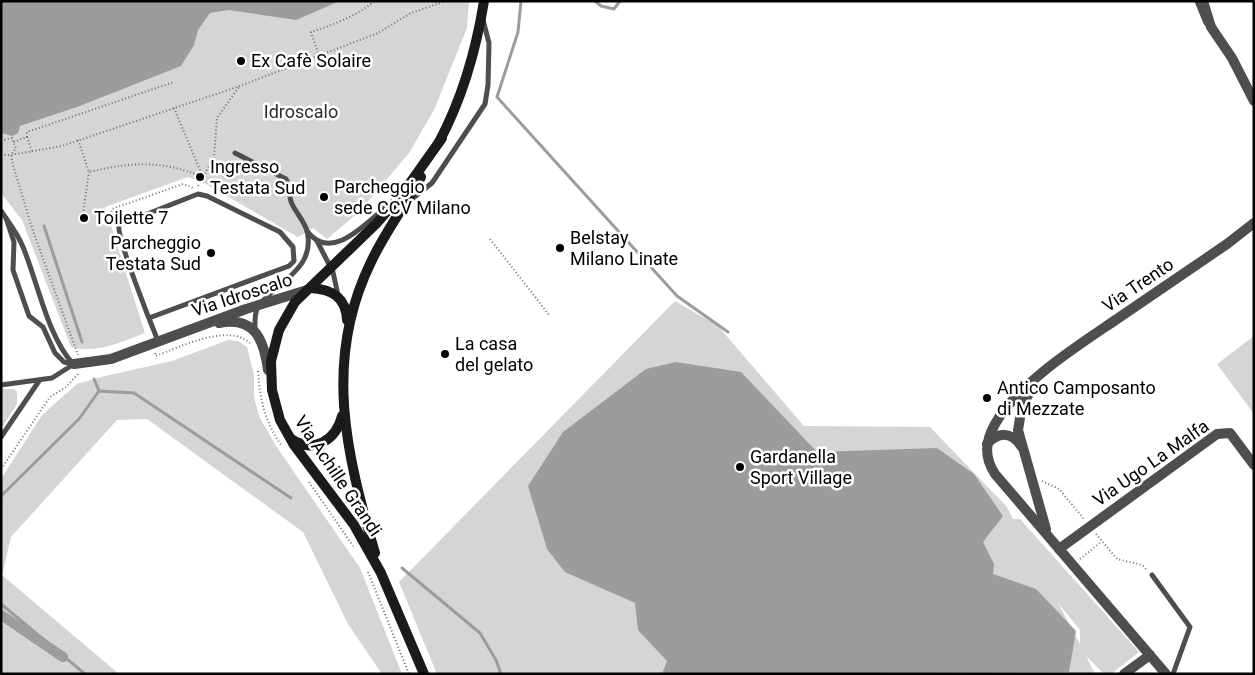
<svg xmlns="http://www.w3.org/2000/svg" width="1255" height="675" font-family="Roboto,sans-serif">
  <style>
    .green { fill: #d5d5d5; fill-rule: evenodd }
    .water { fill: #9c9c9c }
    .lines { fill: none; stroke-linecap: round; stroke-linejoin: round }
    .stream { stroke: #9c9c9c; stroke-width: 3 }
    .canal { stroke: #9c9c9c; stroke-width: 10 }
    .path { stroke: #707070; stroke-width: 2; stroke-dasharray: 1 2.5; stroke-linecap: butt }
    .service { stroke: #4e4e4e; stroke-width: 5 }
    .minor { stroke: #4e4e4e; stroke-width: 10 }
    .secondary { stroke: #1b1b1b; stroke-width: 10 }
    .poi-dot { fill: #000; stroke: #fff; stroke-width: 2 }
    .labels { text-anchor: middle; stroke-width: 5; stroke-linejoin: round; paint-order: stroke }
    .poi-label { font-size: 18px; fill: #000; stroke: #fff; text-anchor: start }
    .park-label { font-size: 18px; fill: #2c2c2c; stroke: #fff }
    .street-label { font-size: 18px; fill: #000; stroke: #fff }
  </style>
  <rect width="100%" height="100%" fill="#fff"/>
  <g class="green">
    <path d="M1 1H469L467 28 434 110 409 153 359 212 327 239 313 228 298 237 206 184 188 177 105 207 145 333C121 342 96 354 71 347L22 220 1 193Z"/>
    <path d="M675 301 718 326 804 426 930 427 1007 507 1013 519H1020L1139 652 1111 674H1104L1086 656 1095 674H437L399 582ZM1058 603 1080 630V644Z"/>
    <path d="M1254 336V414L1217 364Z"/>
    <path d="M228 340 238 341 247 347 254 375V397L259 416 276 446 360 568 402 674H382L348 624 303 532 147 419 117 420 11 537 2 575 119 674H1V479L42 415 77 384 101 377 172 361Z"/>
    <path d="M1 389H14L17 392V404L1 429Z"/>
  </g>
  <g class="water">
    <path d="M1 1H340L296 20 229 10 210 13 198 30 194 45 181 66 77 107 20 126 18 133 12 136 1 133Z"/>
    <path d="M676 362 741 372 817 452 937 448 974 474 1003 516 983 542 994 564 993 574 1036 589 1076 631 1069 672 662 674 667 661 638 630 635 603 565 572 547 549 528 486 563 432 646 369Z"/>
  </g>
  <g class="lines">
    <g class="stream">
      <path d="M521 1 518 32 497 97 677 296 728 332"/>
      <path d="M595 1 601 6 614 9 620 1"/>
      <path d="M44 226 82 342"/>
      <path d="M94 379 99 391"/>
      <path d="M99 391 134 393 291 498"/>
      <path d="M1 496 79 419 99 391"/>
      <path d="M402 568 480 633 496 660 501 674"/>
      <path d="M1 604 85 674"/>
    </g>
    <path class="canal" d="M1 615 63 657"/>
    <g class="path">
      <path d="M319 56 311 32C333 25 356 16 375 1"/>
      <path d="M174 108 203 177 197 188"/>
      <path d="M27 137V132L174 82"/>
      <path d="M78 140 89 172C131 162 162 160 203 177L214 157 217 118 239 87"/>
      <path d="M1 141 12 138 13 142"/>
      <path d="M32 151 27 137 13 142 16 148 11 155 13 165 32 228 78 355"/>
      <path d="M1 155H11L62 146 240 86 378 33 411 13 446 1"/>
      <path d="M83 214 89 172"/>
      <path d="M113 222 111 214 112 209 183 184 193 188"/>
      <path d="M490 239 550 316"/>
      <path d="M155 353 156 356C179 347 229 323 250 343"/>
      <path d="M258 371C260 400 265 423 282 446"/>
      <path d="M1 469 50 397 66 387 78 374"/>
      <path d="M1042 481 1059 489 1084 519"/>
      <path d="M309 482 353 546"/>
      <path d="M1096 534 1117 559 1142 565 1147 570"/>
      <path d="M1080 559 1101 542"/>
      <path d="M368 572 409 674"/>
    </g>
    <g class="service">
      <path d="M1197 1 1206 23"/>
      <path d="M235 153 286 179C291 187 288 196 292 204 297 214 304 221 307 231 316 268 279 281 260 304 254 311 255 322 255 331"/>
      <path d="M412 199 432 183 485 104 488 85 489 43 483 20"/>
      <path d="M1 211C9 223 18 234 23 247 38 283 47 335 73 364"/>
      <path d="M6 218 14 242 13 270 29 316 43 327 55 353 64 362 74 364"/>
      <path d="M307 231C331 264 367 222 387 206"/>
      <path d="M317 241 333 272 338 295"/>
      <path d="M149 318 289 266 294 261 293 247 280 232 207 196 198 194 119 225C116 236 151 324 158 341"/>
      <path d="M1 385 52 378 74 364"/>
      <path d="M1 437 39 381"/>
      <path d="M1152 575 1190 627 1173 674"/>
    </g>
    <g class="minor">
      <path d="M1203 1 1211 27 1232 58 1254 101"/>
      <path d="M219 323C255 316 264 340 268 370"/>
      <path d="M74 364 111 359 246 309 307 290"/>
      <path d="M1032 388 1022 406 1018 430 1046 529"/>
      <path d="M987 444C998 432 1011 431 1021 446"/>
      <path d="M1059 549 1217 434 1230 433 1254 465"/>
      <path d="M1124 674 1150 655"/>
      <path d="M1166 674 995 474C984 457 985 442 995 424 1018 383 1079 345 1117 319 1154 294 1190 269 1227 244L1254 223"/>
    </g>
    <g class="secondary">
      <path d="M439 142C463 97 476 51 484 1"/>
      <path d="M310 288C332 289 346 297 347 320"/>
      <path d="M291 439C314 454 336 440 342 416"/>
      <path d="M375 553C346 453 323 360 371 262 385 232 405 206 421 177"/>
      <path d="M424 674 381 573 354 525 294 445 280 420 272 390 271 361 279 330 295 302 376 224 403 193 442 138"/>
    </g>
  </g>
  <g class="poi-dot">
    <circle cx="241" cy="61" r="5"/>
    <circle cx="200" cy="177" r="5"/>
    <circle cx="324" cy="197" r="5"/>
    <circle cx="84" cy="218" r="5"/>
    <circle cx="560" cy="248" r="5"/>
    <circle cx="211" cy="253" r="5"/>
    <circle cx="445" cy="354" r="5"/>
    <circle cx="987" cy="398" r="5"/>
    <circle cx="740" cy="467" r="5"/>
  </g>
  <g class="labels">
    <g class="poi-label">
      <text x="251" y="67">Ex Cafè Solaire</text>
      <text x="210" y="173">Ingresso<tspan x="210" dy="21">Testata Sud</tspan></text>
      <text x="334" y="193">Parcheggio<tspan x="334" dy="21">sede CCV Milano</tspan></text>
      <text x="94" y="224">Toilette 7</text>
      <text x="570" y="244">Belstay<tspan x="570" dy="21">Milano Linate</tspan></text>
      <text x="201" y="249" text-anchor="end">Parcheggio<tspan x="201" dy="21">Testata Sud</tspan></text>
      <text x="455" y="350">La casa<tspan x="455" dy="21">del gelato</tspan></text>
      <text x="997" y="394">Antico Camposanto<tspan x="997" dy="21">di Mezzate</tspan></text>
      <text x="750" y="463">Gardanella<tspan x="750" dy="21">Sport Village</tspan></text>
    </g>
    <g class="park-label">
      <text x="301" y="118">Idroscalo</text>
    </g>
    <g class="street-label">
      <text transform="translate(1138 285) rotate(-34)" y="6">Via Trento</text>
      <text transform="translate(242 295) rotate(-18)" y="6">Via Idroscalo</text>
      <text transform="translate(1151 463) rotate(-35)" y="6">Via Ugo La Malfa</text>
      <text transform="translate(338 476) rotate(56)" y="6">Via Achille Grandi</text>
    </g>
  </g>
  <rect width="1255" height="675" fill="none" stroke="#000000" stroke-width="5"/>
</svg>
